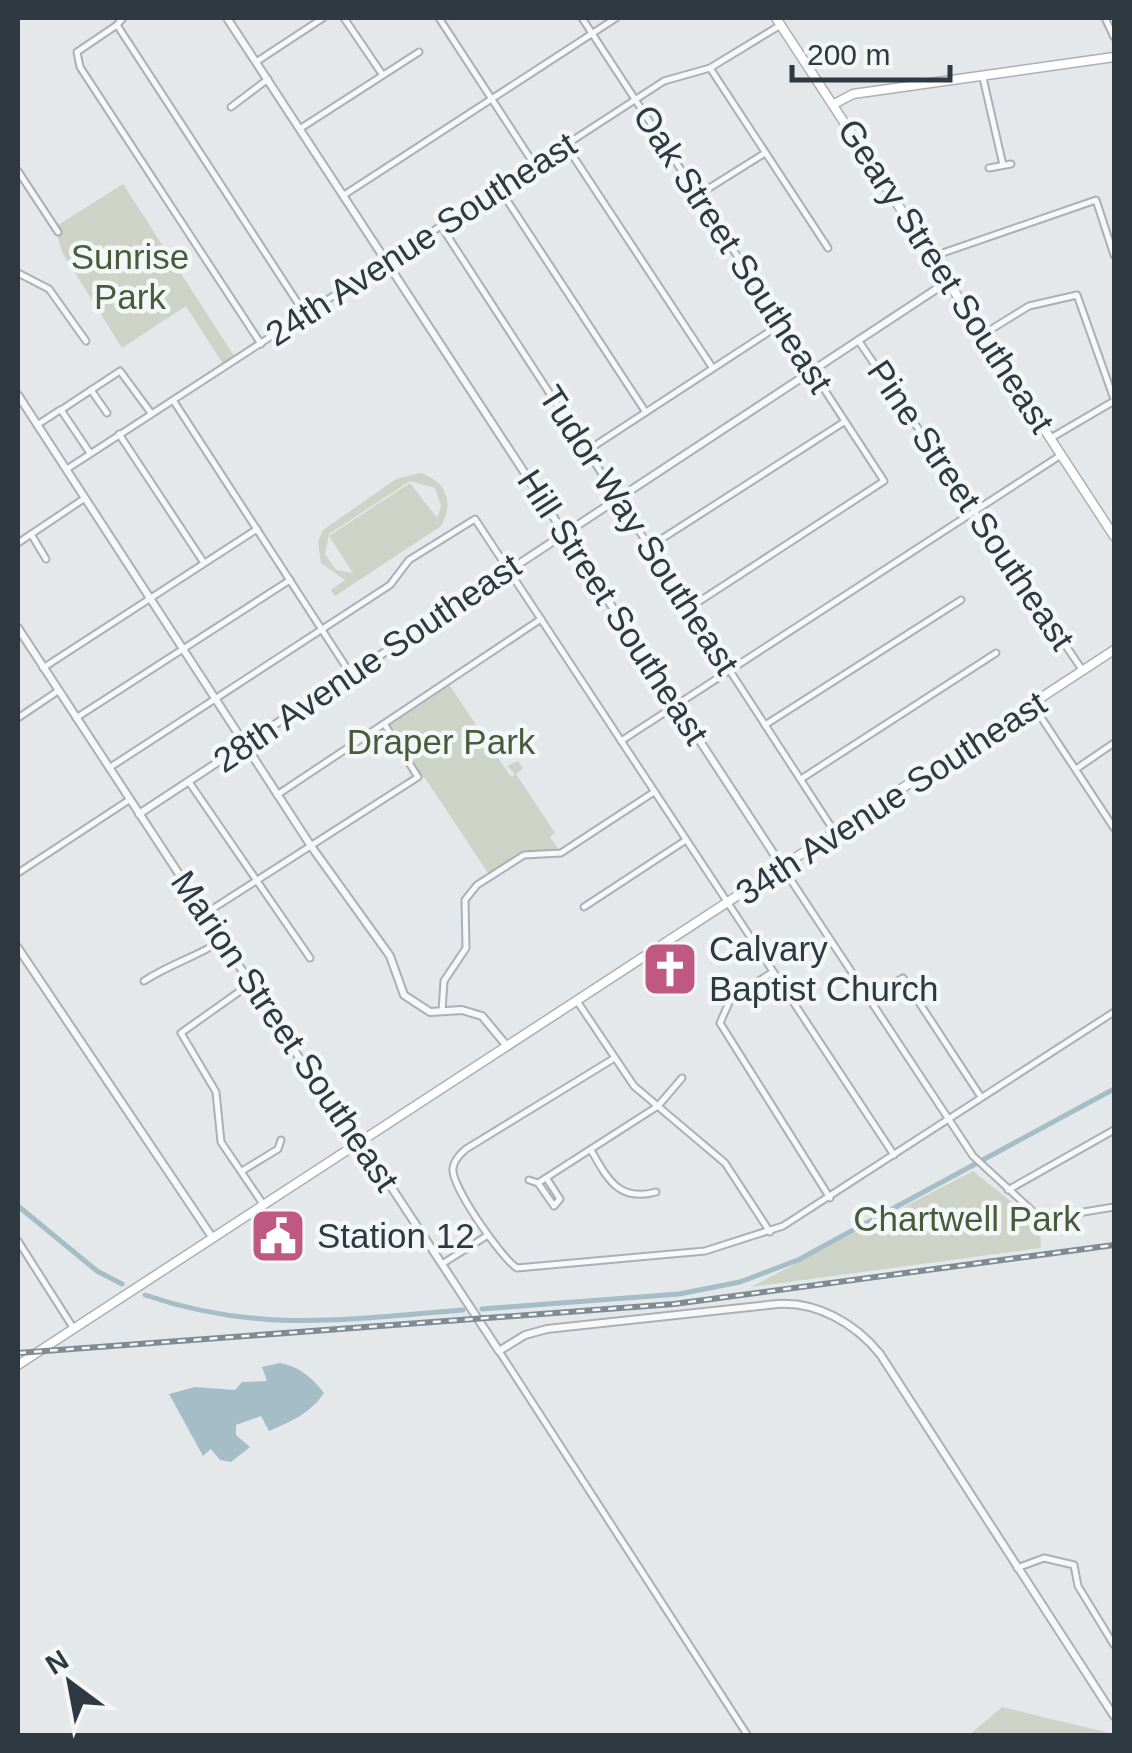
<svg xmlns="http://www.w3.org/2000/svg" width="1132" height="1753" font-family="Helvetica,sans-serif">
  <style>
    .green { fill: #cdd3c6; fill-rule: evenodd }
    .water { fill: #a4bdc6 }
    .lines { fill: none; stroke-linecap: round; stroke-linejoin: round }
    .canal { stroke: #a4bdc6; stroke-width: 5 }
    .minor-casing { stroke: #aab0b5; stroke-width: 9 }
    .tertiary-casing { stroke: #aab0b5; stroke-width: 10 }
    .secondary-casing { stroke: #aab0b5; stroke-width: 11 }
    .minor { stroke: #f7f8f9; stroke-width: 5 }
    .tertiary { stroke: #f7f8f9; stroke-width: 6 }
    .secondary { stroke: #fff; stroke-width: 8 }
    .rail-casing { stroke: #7f8b92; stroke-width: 6 }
    .rail { stroke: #f4f7f8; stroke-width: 2.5; stroke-dasharray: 8; stroke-linecap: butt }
    .labels { text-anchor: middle; stroke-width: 9; stroke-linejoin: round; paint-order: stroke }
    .street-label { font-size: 35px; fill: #2e3941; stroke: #f4f7f8 }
    .park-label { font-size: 35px; fill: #4a5b3d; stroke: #f4f7f8 }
    .poi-label { font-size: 35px; fill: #2e3941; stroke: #f4f7f8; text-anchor: start }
  </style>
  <rect width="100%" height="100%" fill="#e4e8eb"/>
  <g class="green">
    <path d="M123 184 236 359 225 367 186 306 122 348 62 252 55 227Z"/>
    <path d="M420 473C446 481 455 502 441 526L335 596 331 590 345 580 321 563 318 541 323 530 396 479ZM410 481 435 488 441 506 437 518 410 483 329 536 353 573 336 570 325 554 329 534Z"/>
    <path d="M448 683 511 777 515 774 507 766 518 761 523 768 516 774 555 833 550 837 561 853 524 855 490 876 425 778 418 777 385 725Z"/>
    <path d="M973 1171 1040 1225 1041 1248 751 1287Z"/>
    <path d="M1002 1707 1114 1734V1735H969Z"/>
  </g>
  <path class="water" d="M280 1363C298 1366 312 1377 324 1393 311 1413 290 1422 269 1431L261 1416 236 1425V1435L250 1447 231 1462 220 1460 211 1449 203 1456 169 1394 195 1387 235 1390 242 1382 267 1381 262 1367Z"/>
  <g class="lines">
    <g class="canal">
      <path d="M18 1206 97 1271 122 1284"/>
      <path d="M145 1295C259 1334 347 1319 463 1310"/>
      <path d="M482 1309 679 1294 740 1282 798 1260 1114 1089"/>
    </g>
    <g class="minor-casing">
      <g id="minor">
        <path d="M123 18 117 25 305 314"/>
        <path d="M344 18 382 74"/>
        <path d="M439 18 534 164"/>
        <path d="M582 18 884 481 689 608"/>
        <path d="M1105 18 1114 37"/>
        <path d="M117 25 77 52 80 67 261 344"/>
        <path d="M256 62 323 18"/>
        <path d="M710 68 828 248"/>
        <path d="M983 78 1003 165"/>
        <path d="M231 107 268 79"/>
        <path d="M301 128 419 52"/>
        <path d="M565 144 712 367"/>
        <path d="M989 168 1011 164"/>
        <path d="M18 171 58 232"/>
        <path d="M499 188 645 411"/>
        <path d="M344 195 616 18"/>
        <path d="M698 195 765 153"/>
        <path d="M441 226 834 831"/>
        <path d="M931 257 1096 200 1114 255"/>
        <path d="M18 273 49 289 86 341"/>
        <path d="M982 335 1029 306 1077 295 1114 399"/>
        <path d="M858 340 1083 671"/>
        <path d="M91 390 107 413"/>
        <path d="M173 400 350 673"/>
        <path d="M37 425 60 410"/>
        <path d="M119 434 204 563"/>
        <path d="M1051 438 1114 401"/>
        <path d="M588 450 781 324"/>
        <path d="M90 453 61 410 120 371 151 413"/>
        <path d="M67 469 664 81 710 68 779 26"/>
        <path d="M31 534 46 559"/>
        <path d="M18 543 85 498"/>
        <path d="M649 547 844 422"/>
        <path d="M43 668 257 529"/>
        <path d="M1033 705 1114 828"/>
        <path d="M18 718 58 691"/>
        <path d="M76 718 290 580"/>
        <path d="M765 725 961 600"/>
        <path d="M621 741 1061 455"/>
        <path d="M109 768 390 585 409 560 475 519 894 1155"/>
        <path d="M1076 769 1114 743"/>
        <path d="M801 779 996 653"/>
        <path d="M189 782 310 958"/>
        <path d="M277 795 541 619"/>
        <path d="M783 868 973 1156 1041 1219 1114 1207"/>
        <path d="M18 873 129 800"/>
        <path d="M584 907 686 840"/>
        <path d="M206 913 418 777 385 725"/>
        <path d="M773 972 731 998 720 1023 830 1198"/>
        <path d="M144 981C170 964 196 957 221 941"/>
        <path d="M250 984 181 1033 216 1092 221 1142 263 1204"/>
        <path d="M869 998 903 978 981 1097"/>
        <path d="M577 1001 634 1086 725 1163 770 1232"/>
        <path d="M442 1011 444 981 466 948 465 900 477 885 524 855 561 853 654 792"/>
        <path d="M613 1059 466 1149C460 1154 454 1160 453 1168 450 1185 502 1259 517 1268L705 1251 783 1226 1114 1012"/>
        <path d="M591 1150C608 1180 619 1202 656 1192"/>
        <path d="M242 1171 278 1149 281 1140"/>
        <path d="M529 1180 538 1183 554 1206 560 1199 547 1179"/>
        <path d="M538 1183 658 1106 682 1078"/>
        <path d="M1008 1190 1114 1130"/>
        <path d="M18 1241 74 1329"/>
        <path d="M442 1264 488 1235"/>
        <path d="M499 1351 748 1736"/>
        <path d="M1017 1568 1044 1558 1074 1565 1078 1586 1114 1645"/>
      </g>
    </g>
    <g class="tertiary-casing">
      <g id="tertiary">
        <path d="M227 18 783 868"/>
        <path d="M18 395 311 846 390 956 404 995 430 1012 462 1010 482 1016 507 1046"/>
        <path d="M18 628 334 1111 361 1141 499 1351 525 1335 547 1329 777 1304C816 1301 855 1323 880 1354L1114 1716"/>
        <path d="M139 814 947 282"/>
        <path d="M18 948 212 1237"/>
      </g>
    </g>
    <g class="secondary-casing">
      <g id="secondary">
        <path d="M776 18 1114 536"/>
        <path d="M834 104 853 94 1114 57"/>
        <path d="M18 1365 1114 650"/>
      </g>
    </g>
    <use href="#minor" class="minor"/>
    <use href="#tertiary" class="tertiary"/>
    <use href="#secondary" class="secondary"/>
    <g class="rail-casing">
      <path id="rail" d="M18 1353 674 1304 1114 1245"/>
    </g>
    <use href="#rail" class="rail"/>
  </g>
  <defs>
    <g id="church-square" transform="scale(2.875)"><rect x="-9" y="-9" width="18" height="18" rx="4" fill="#c05981" stroke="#f4f7f8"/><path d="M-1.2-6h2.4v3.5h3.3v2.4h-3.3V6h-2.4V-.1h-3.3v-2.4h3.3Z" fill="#fff"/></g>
    <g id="civic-square" transform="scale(2.875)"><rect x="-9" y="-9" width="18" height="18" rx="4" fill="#c05981" stroke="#f4f7f8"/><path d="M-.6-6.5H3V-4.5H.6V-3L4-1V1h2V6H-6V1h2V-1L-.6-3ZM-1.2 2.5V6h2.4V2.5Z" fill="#fff"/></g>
  </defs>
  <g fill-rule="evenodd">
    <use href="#church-square" x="670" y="969"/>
    <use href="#civic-square" x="278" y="1236"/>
  </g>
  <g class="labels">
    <g class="street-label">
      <text transform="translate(421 239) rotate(-33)" y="12">24th Avenue Southeast</text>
      <text transform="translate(733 249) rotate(57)" y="12">Oak Street Southeast</text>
      <text transform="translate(946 276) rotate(57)" y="12">Geary Street Southeast</text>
      <text transform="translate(971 505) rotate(56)" y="12">Pine Street Southeast</text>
      <text transform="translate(639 530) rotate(57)" y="12">Tudor Way Southeast</text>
      <text transform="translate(613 607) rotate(57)" y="12">Hill Street Southeast</text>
      <text transform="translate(367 663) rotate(-34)" y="12">28th Avenue Southeast</text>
      <text transform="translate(891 798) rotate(-33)" y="12">34th Avenue Southeast</text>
      <text transform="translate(285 1031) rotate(56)" y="12">Marion Street Southeast</text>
    </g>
    <g class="park-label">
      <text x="130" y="269">Sunrise<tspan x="130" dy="40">Park</tspan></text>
      <text x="441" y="754">Draper Park</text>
      <text x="967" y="1231">Chartwell Park</text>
    </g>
    <g class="poi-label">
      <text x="709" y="961">Calvary<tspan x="709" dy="40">Baptist Church</tspan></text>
      <text x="317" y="1248">Station 12</text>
    </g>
  </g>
  <rect width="1132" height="1753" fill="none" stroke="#2e3941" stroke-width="40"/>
  <g transform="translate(70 1683) rotate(328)" stroke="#f4f7f8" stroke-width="8" paint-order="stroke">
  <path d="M0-8L18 38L0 25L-18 38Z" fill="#2e3941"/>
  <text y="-15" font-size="28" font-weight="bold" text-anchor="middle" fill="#2e3941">N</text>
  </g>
  <path d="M792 65v15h158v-15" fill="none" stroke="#2e3941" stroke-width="5"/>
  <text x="807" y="65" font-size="30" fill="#2e3941" stroke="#f4f7f8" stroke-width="8" paint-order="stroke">200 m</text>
</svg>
